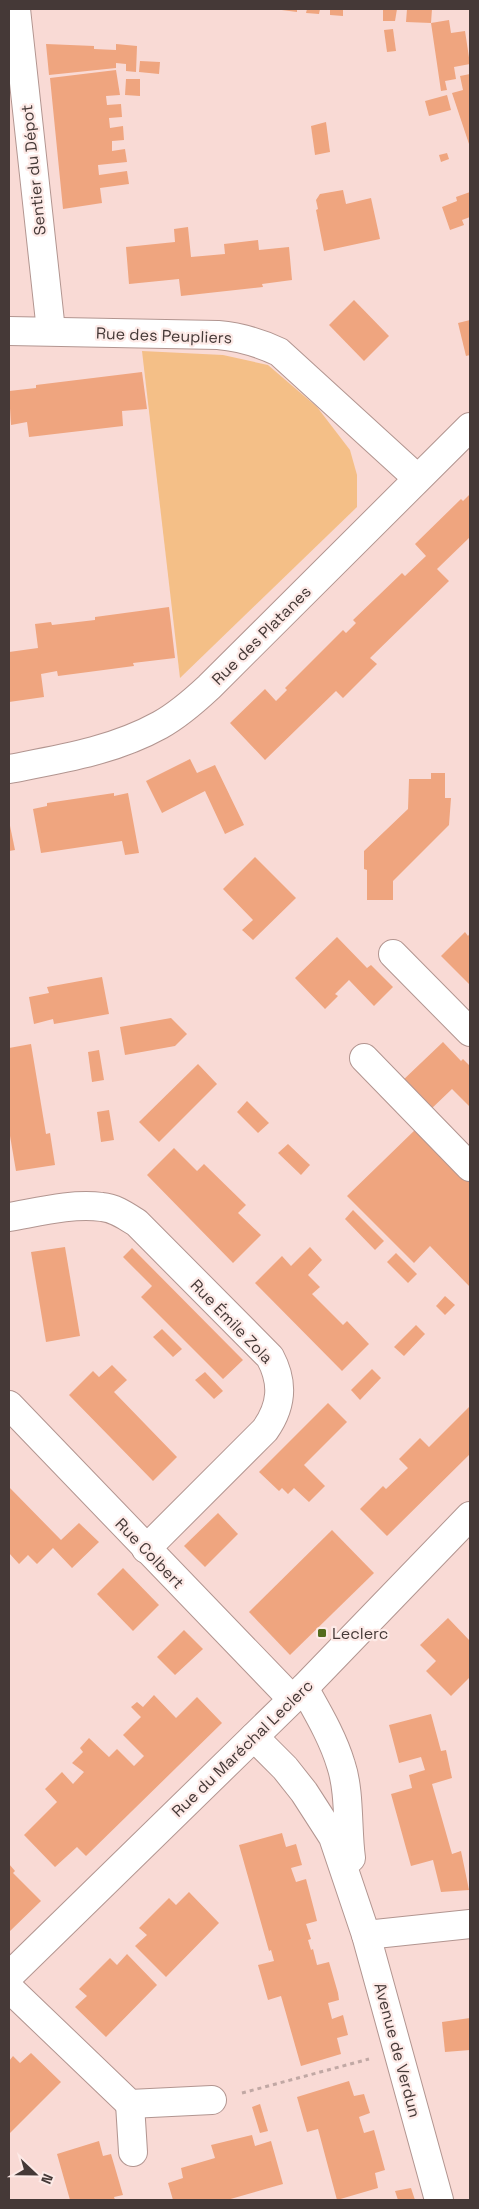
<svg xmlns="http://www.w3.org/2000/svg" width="479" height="2209" font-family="'Space Grotesk',sans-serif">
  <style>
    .green { fill: #f4bf87 }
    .building { fill: #efa57f }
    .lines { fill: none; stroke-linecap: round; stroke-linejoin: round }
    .street-casing { stroke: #b29590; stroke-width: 30 }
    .secondary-casing { stroke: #b29590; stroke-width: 30 }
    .path { stroke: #c1a8a4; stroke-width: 3; stroke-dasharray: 4 4; stroke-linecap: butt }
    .street { stroke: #fff; stroke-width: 28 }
    .secondary { stroke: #fff; stroke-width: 28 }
    .poi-dot { fill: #546c1d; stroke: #fdeae7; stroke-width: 2 }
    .labels { text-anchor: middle; stroke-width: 4.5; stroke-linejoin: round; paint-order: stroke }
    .street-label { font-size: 16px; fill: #453937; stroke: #fdeae7 }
    .poi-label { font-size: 16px; fill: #453937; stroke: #fdeae7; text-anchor: start }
  </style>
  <rect width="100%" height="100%" fill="#f9dad5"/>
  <path class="green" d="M142 351 223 355 268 365 317 407 350 450 357 475V507L180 678Z"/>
  <g class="building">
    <path d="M274 9H297V12Z"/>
    <path d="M307 9H320L319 14 306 13Z"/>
    <path d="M330 9H343V16L330 15Z"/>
    <path d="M383 9H397L395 21H383Z"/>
    <path d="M407 9H432L431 23 449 20 451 33 465 31 470 64 454 67 456 79 445 81 447 90 441 91 431 23 406 22Z"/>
    <path d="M393 29 396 51 387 52 384 30Z"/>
    <path d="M46 44 94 46V49L116 50V44L137 46 136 72 126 71V64L116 63V68L49 75Z"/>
    <path d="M140 61 160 62 159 74 139 72Z"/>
    <path d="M116 70 120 95 106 96 107 105 121 104 122 117 109 118 110 128 123 126 124 140 112 141V151L125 149 127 162 98 165 99 175 127 171 129 184 100 188 102 203 63 209 50 78Z"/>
    <path d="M470 74V147L452 93 463 90 460 76Z"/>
    <path d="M126 79H140V96L125 95Z"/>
    <path d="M447 95 451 110 429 116 425 101Z"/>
    <path d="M326 122 330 152 315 155 311 126Z"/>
    <path d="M447 153 449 159 441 162 439 155Z"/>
    <path d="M343 190 346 204 371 198 380 239 324 251 316 210 318 209 316 200 320 194Z"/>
    <path d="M470 192V217L462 220 464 225 450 230 442 207 457 201 456 197Z"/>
    <path d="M188 227 191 257 225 254 224 244 258 240 259 250 289 247 292 280 262 284 263 287 181 296 179 279 129 284 126 247 175 242 174 229Z"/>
    <path d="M354 300 389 336 364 361 329 325Z"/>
    <path d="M470 320V355L466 356 458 323Z"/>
    <path d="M142 372 147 409 122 411 123 426 29 437 27 422 11 425 9 391 36 388V385Z"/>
    <path d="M470 494V537L437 569 449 581 370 658 377 664 343 698 336 691 265 760 230 723 265 689 276 701 287 690 285 688 343 630 346 633 356 623 353 620 402 573 405 576 426 556 415 544 461 499 463 501Z"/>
    <path d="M169 607 175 658 133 663 134 666 58 676 57 671 41 674 44 697 9 702V652L38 648 35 624 51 622 52 625 95 620V617Z"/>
    <path d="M190 759 197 773 215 765 244 825 225 834 205 791 162 813 146 781Z"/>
    <path d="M431 773H445V798H451L449 825 393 881V900H367V870L364 869V851L408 809 409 779H431Z"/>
    <path d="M114 793V796L128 793 139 853 125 855 122 841 41 853 33 809 47 806V803Z"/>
    <path d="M9 821 15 850 9 851Z"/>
    <path d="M255 857 296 898 253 940 242 930 253 920 223 889Z"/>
    <path d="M465 932 468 936 470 933V985L441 956Z"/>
    <path d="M337 937 367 968 371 965 393 987 374 1006 349 980 335 994 338 996 325 1009 295 978Z"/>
    <path d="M102 977 109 1014 54 1024 53 1019 34 1024 29 997 49 993 47 987Z"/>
    <path d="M171 1018 187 1034 175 1046 125 1055 120 1027Z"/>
    <path d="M443 1042 461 1061 463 1059 470 1066V1107L452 1089 429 1111 401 1082Z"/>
    <path d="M31 1044 46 1134 50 1133 55 1165 16 1171 9 1130V1048Z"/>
    <path d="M99 1050 104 1080 92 1082 88 1052Z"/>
    <path d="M198 1064 217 1084 159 1142 139 1122Z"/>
    <path d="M247 1101 269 1123 258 1133 237 1112Z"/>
    <path d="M109 1110 114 1140 101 1142 97 1112Z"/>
    <path d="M417 1128 470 1183V1287L430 1246 414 1263 347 1196Z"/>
    <path d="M288 1144 310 1165 301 1175 278 1153Z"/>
    <path d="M174 1148 197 1171 204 1164 246 1205 238 1213 261 1235 233 1263 147 1175Z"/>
    <path d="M353 1210 384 1241 375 1250 345 1219Z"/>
    <path d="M65 1247 80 1336 46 1342 31 1252Z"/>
    <path d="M310 1247 322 1260 308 1275 320 1287 312 1294 343 1325 347 1321 369 1344 342 1371 255 1283 282 1256 291 1266Z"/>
    <path d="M132 1248 243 1360 223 1379 141 1297 152 1286 123 1257Z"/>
    <path d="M396 1253 417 1274 408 1283 387 1262Z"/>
    <path d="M445 1296 455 1305 445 1315 436 1306Z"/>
    <path d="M416 1325 425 1334 404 1356 394 1347Z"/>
    <path d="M162 1329 182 1349 173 1357 153 1337Z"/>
    <path d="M112 1365 127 1380 114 1392 177 1457 153 1481 69 1395 93 1371 99 1377Z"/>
    <path d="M372 1369 381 1378 360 1400 351 1390Z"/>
    <path d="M205 1372 223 1391 214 1399 195 1380Z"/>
    <path d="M328 1403 347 1422 304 1465 325 1486 309 1502 294 1488 288 1494 282 1488 279 1491 259 1472Z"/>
    <path d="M470 1406V1454L387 1536 360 1509 383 1486 386 1489 408 1468 399 1459 420 1438 429 1447Z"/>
    <path d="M9 1487 61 1540 79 1523 99 1542 72 1568 53 1548 37 1564 28 1555 19 1564 9 1553Z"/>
    <path d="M218 1513 238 1534 205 1567 184 1546Z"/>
    <path d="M332 1530 374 1573 290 1655 249 1612Z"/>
    <path d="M123 1568 159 1605 133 1631 97 1594Z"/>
    <path d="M448 1618 470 1641V1677L451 1696 426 1671 436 1661 420 1645Z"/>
    <path d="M184 1630 203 1649 175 1675 157 1657Z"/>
    <path d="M154 1695 176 1718 197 1697 222 1723 86 1856 77 1847 55 1867 24 1835 57 1802 45 1789 62 1772 73 1784 84 1772 72 1763 83 1752 80 1748 89 1738 109 1757 117 1749 134 1766 144 1756 123 1735 141 1717 131 1707 137 1702 143 1707Z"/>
    <path d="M431 1714 441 1751 446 1750 452 1778 432 1784 452 1854 461 1851 469 1890 441 1892 433 1860 411 1866 391 1794 412 1788 409 1775 425 1770 421 1757 399 1763 389 1725Z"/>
    <path d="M282 1833 286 1847 296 1844 302 1865 291 1868 296 1882 306 1879 315 1913 317 1921 306 1924 311 1939 308 1940 311 1950 313 1949 317 1965 329 1962 338 1993 339 2000 328 2003 332 2019 343 2015 348 2035 337 2038 341 2054 301 2066 281 1996 268 2000 258 1965 274 1961 271 1950 269 1951 239 1845Z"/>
    <path d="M9 1864 15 1871 13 1873 41 1901 9 1932Z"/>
    <path d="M189 1892 219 1923 166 1977 135 1946 147 1935 139 1928 169 1898 176 1905Z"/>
    <path d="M127 1954 157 1985 106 2037 75 2007 87 1996 79 1989 110 1958 117 1965Z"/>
    <path d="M470 2018V2050L445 2052 442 2022Z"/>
    <path d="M31 2053 61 2082 9 2134V2061L13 2056 20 2063Z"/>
    <path d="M349 2081 354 2096 364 2094 370 2113 359 2117 364 2133 374 2130 385 2170 375 2173 378 2188 337 2200 318 2129 307 2132 297 2097Z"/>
    <path d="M260 2104 268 2131 260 2133 252 2107Z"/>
    <path d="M252 2135 255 2146 271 2141 283 2184 227 2200H173L168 2183 183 2178 181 2168 215 2158 211 2145Z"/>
    <path d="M99 2141 103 2156 111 2154 123 2195 114 2197 115 2200H70L57 2154Z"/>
    <path d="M411 2188 415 2200H398L395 2191Z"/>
  </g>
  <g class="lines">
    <g class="street-casing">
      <g id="street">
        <path d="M16 9 51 331"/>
        <path d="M9 331 218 335C240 337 258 342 279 352L417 478"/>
        <path d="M9 769C61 759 113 751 160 725 178 715 194 701 209 687L470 427"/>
        <path d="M393 954 470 1032"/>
        <path d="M364 1058 470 1167"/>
        <path d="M9 1217C38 1212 72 1203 102 1207 115 1208 126 1216 137 1223L270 1357C284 1383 282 1406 265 1430L146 1549"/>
        <path d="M9 1405 292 1699"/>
        <path d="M304 1688C318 1713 333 1738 341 1765 350 1792 347 1829 351 1858"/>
        <path d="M254 1737 285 1768 304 1792 333 1837 366 1935 439 2200"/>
        <path d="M366 1935 470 1924"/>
        <path d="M9 1988 130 2104 212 2100"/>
        <path d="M130 2104 133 2152"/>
      </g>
    </g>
    <g class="secondary-casing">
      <path id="secondary" d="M9 1976 304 1688 470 1516"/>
    </g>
    <path class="path" d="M242 2093 369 2059"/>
    <use href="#street" class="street"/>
    <use href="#secondary" class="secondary"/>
  </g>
  <rect class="poi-dot" x="317" y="1628" width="10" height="10" rx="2.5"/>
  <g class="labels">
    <g class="street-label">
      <text transform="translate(33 170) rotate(-96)" y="6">Sentier du Dépot</text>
      <text transform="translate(164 335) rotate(2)" y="6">Rue des Peupliers</text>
      <text transform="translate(261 635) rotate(-45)" y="6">Rue des Platanes</text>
      <text transform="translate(232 1321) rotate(46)" y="6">Rue Émile Zola</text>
      <text transform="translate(150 1553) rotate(46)" y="6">Rue Colbert</text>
      <text transform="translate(242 1748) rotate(-44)" y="6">Rue du Maréchal Leclerc</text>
      <text transform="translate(398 2050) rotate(75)" y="6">Avenue de Verdun</text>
    </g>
    <g class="poi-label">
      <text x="332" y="1639">Leclerc</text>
    </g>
  </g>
  <rect width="479" height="2209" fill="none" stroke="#453937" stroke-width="20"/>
  <g transform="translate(35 2174) rotate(112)" stroke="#fdeae7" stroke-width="4" paint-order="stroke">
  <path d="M0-4L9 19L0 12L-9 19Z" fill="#453937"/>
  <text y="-8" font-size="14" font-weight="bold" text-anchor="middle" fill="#453937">N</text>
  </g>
</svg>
